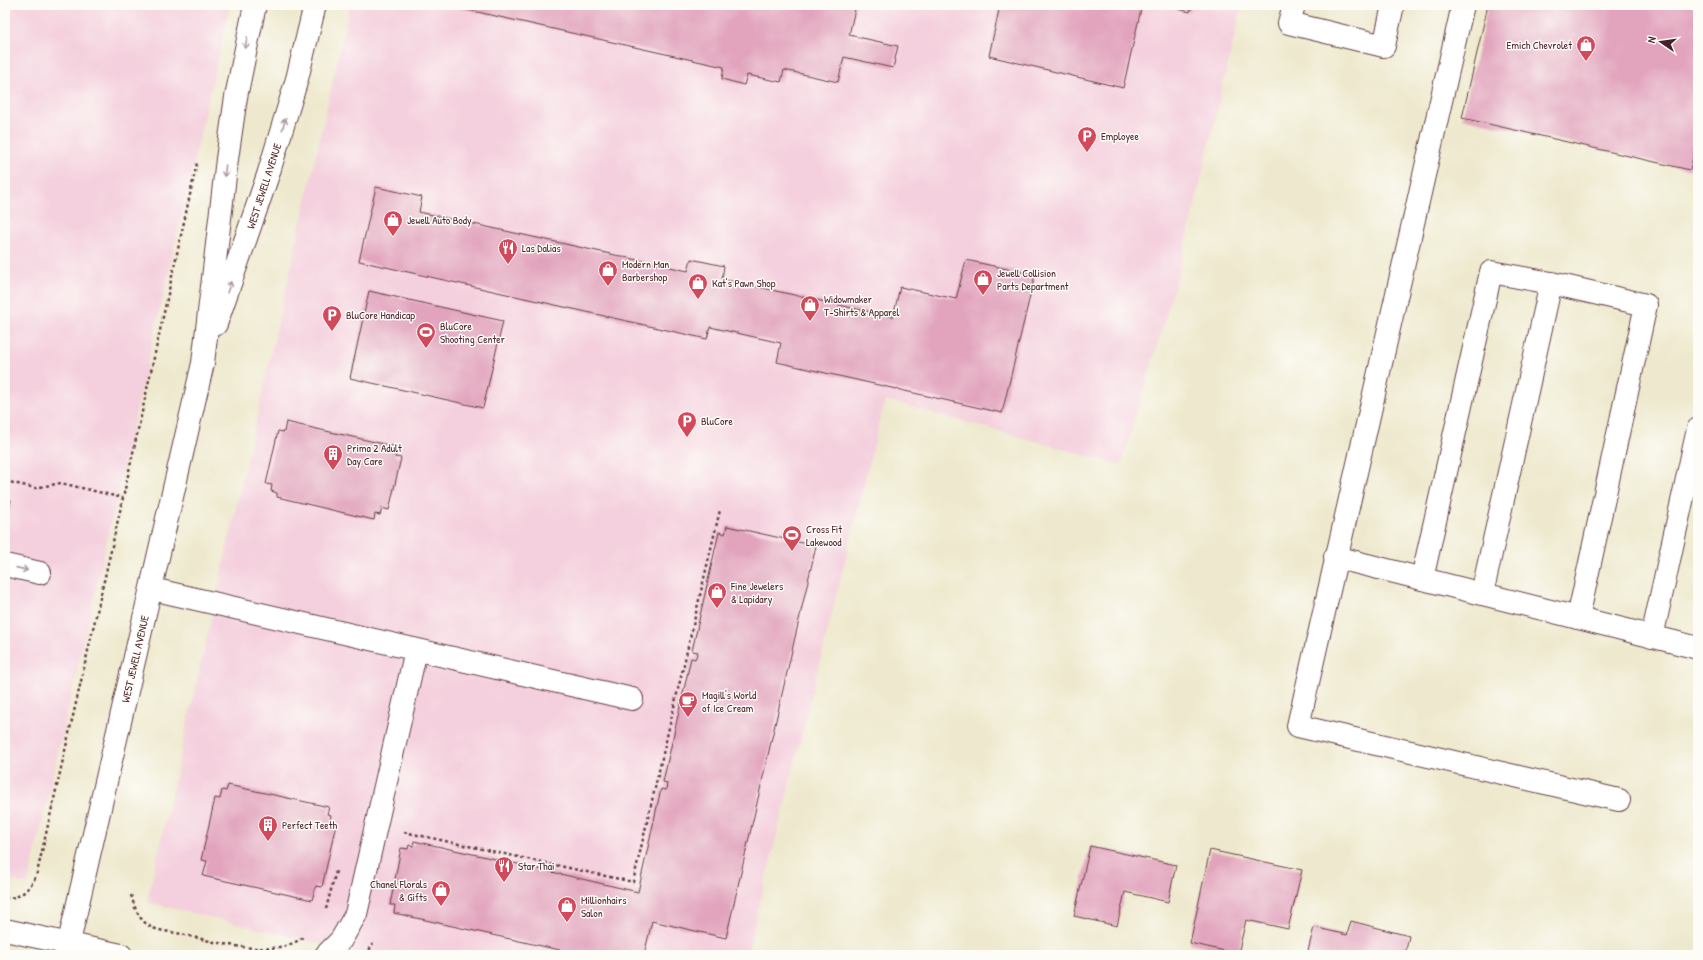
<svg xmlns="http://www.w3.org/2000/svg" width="1703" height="960" font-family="'Patrick Hand',sans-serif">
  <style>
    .built { fill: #f4cfdd }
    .building { fill: #e2a4bd }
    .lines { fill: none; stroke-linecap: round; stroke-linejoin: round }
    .minor-casing { stroke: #633d43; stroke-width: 24 }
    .major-casing { stroke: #633d43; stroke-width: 24 }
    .path { stroke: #633d43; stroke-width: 2.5; stroke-dasharray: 3 3; stroke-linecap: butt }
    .minor { stroke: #fff; stroke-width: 22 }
    .major { stroke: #fff; stroke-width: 22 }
    .oneway { stroke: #ae9aa0 }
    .labels { text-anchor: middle; stroke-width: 3; stroke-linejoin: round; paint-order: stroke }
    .poi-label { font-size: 11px; fill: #4a1f2b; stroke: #fdfcf7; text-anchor: start }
    .street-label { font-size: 11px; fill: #4a1f2b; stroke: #fdfcf7 }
  </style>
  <rect width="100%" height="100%" fill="#fdfcf7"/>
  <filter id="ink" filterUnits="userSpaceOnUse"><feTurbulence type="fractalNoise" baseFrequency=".025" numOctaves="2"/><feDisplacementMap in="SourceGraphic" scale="8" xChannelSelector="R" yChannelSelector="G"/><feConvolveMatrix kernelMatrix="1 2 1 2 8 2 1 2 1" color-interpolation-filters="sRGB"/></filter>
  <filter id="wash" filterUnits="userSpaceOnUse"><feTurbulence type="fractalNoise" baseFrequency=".012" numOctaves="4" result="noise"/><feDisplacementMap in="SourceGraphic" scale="16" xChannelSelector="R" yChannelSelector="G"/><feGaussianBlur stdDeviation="0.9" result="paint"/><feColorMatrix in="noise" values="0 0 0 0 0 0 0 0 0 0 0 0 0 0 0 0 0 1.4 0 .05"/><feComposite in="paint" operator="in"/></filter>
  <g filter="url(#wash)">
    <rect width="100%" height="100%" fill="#eee9ce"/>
    <g class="built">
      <path d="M5 5H230L28 884 5 879Z"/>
      <path d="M350 5H1242L1179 272 1121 465 885 400 747 955H366L147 902Z"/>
    </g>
    <g id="blocks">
      <g class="building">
        <path d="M446 5H856L849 35 898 46 893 68 844 57 838 82 784 70 781 82 747 75 744 85 722 79 724 67Z"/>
        <path d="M1000 5H1142L1123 88 989 56Z"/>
        <path d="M1162 5H1192L1190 12Z"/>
        <path d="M1488 5H1698V137L1690 170 1462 118Z"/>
        <path d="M376 187 422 197 419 212 688 271 691 259 724 266 722 279 893 317 900 287 956 299 966 260 1035 275 1002 413 777 362 781 343 710 327 707 339 359 261Z"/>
        <path d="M369 291 503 321 483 408 350 378Z"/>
        <path d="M286 422 397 447 395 457 401 458 389 510 382 508 380 515 375 514 374 520 277 497V493L271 491 272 485 266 484 278 431 284 432Z"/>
        <path d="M5 499 11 500 6 523H5Z"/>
        <path d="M727 526 816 546 726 938 652 921 644 955H582L394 913 395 905H390L401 848 408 849 409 845 413 846 414 841 522 865 520 870 528 872 530 867 638 892 661 789 666 790 667 783 663 782 691 658 695 659 698 652 692 651 719 532 725 534Z"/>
        <path d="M228 785 329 807 327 814 331 815 330 822 336 824 322 887 316 886 312 900 203 876 207 861 201 860 215 798 220 799 222 790 226 791Z"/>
        <path d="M1090 846 1176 865 1168 902 1125 892 1117 926 1074 916Z"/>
        <path d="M1210 850 1302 870 1288 929 1246 920 1238 954 1190 943Z"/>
        <path d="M1351 921 1409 936 1405 955H1307L1314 927 1347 935Z"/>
      </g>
    </g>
  </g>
  <g filter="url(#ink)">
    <use href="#blocks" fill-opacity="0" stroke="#633d43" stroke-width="1"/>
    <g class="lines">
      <g class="minor-casing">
        <g id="minor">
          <path d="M1294 5 1289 23 1384 46 1393 5"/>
          <path d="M1463 5C1410 246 1351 485 1298 726L1619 800"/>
          <path d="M1335 557 1698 648"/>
          <path d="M5 565 40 573"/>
          <path d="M1422 579 1491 272 1551 283 1646 305 1578 618"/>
          <path d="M152 589 632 699"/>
          <path d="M1482 594 1551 283"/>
          <path d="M1652 637 1698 429"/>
          <path d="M5 930 121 955"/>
          <path d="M326 955 341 940 356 914 416 650"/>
        </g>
      </g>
      <g class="major-casing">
        <g id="major">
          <path d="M216 324 268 175 297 79 315 5"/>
          <path d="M66 955 203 363 227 159 236 97 255 5"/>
        </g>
      </g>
      <g class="path">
        <path d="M5 481 35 488 61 483 123 498"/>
        <path d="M404 832 633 882 720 510"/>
        <path d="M131 895C135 908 137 917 149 926 157 931 172 932 181 934 214 942 276 960 303 937"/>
        <path d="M5 898C21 899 31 888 37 873L123 498 197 163"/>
        <path d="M326 909 336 871"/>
        <path d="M366 955 373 944"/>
      </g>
      <use href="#minor" class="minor"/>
      <use href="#major" class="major"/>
    </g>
    <defs><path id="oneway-shaft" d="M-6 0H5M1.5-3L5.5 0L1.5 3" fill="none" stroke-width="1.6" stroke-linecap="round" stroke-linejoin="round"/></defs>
    <g class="oneway">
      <use href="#oneway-shaft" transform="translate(246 43) rotate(102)"/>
      <use href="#oneway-shaft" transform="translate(284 124) rotate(-73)"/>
      <use href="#oneway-shaft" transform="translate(225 171) rotate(97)"/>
      <use href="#oneway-shaft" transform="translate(229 287) rotate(-71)"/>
      <use href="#oneway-shaft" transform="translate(22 569) rotate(13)"/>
    </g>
  </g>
  <defs>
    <g id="shop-pin" transform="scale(1)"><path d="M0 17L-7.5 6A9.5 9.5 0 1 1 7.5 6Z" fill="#d1495b" stroke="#fdfcf7"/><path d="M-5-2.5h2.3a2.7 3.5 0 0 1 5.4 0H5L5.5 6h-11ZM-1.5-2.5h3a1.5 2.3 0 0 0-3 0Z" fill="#fff"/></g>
    <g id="parking-pin" transform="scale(1)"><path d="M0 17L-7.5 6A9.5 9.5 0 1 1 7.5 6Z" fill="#d1495b" stroke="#fdfcf7"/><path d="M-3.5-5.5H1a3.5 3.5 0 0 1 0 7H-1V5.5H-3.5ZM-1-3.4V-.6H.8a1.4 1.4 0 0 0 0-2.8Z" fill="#fff"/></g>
    <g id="restaurant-pin" transform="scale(1)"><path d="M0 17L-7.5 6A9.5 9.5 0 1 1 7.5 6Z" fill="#d1495b" stroke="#fdfcf7"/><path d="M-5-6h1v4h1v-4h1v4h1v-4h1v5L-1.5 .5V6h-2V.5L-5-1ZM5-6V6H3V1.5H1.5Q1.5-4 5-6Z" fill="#fff"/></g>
    <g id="stadium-pin" transform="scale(1)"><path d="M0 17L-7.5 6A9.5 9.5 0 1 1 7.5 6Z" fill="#d1495b" stroke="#fdfcf7"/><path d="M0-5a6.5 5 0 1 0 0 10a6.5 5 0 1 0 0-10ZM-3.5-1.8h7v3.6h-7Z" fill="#fff"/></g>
    <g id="building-pin" transform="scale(1)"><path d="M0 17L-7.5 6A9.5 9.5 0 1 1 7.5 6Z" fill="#d1495b" stroke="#fdfcf7"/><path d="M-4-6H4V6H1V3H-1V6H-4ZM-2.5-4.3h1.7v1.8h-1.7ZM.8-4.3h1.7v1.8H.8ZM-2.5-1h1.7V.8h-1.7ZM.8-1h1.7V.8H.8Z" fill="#fff"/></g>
    <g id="cafe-pin" transform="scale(1)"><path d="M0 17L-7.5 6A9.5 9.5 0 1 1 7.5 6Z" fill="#d1495b" stroke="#fdfcf7"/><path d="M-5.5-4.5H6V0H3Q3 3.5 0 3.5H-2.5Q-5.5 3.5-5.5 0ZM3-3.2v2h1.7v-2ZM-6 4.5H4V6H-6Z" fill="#fff"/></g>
  </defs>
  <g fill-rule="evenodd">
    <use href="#shop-pin" x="1586" y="45"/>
    <use href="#parking-pin" x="1087" y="136"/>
    <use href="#shop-pin" x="393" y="220"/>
    <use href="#restaurant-pin" x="508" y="248"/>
    <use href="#shop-pin" x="608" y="270"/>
    <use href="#shop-pin" x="983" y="279"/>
    <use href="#shop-pin" x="698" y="283"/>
    <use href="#shop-pin" x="810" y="305"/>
    <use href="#parking-pin" x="332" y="315"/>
    <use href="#stadium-pin" x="426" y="332"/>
    <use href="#parking-pin" x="687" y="421"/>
    <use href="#building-pin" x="333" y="454"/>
    <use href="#stadium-pin" x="792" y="535"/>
    <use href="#shop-pin" x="717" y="592"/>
    <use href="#cafe-pin" x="688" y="701"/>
    <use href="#building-pin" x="268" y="825"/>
    <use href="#restaurant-pin" x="504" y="866"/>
    <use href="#shop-pin" x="441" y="890"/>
    <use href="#shop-pin" x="567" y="906"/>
  </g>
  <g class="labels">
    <g class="poi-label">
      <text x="1572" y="49" text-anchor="end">Emich Chevrolet</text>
      <text x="1101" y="140">Employee</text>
      <text x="407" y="224">Jewell Auto Body</text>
      <text x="522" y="252">Las Dalias</text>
      <text x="622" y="268">Modern Man<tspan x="622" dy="13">Barbershop</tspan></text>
      <text x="997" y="277">Jewell Collision<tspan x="997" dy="13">Parts Department</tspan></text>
      <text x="712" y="287">Kat's Pawn Shop</text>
      <text x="824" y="303">Widowmaker<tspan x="824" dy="13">T-Shirts &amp; Apparel</tspan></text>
      <text x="346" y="319">BluCore Handicap</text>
      <text x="440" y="330">BluCore<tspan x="440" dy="13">Shooting Center</tspan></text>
      <text x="701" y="425">BluCore</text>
      <text x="347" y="452">Prima 2 Adult<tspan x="347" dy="13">Day Care</tspan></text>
      <text x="806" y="533">Cross Fit<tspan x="806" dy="13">Lakewood</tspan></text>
      <text x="731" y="590">Fine Jewelers<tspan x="731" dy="13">&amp; Lapidary</tspan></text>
      <text x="702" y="699">Magill's World<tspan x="702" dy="13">of Ice Cream</tspan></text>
      <text x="282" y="829">Perfect Teeth</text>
      <text x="518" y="870">Star Thai</text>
      <text x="427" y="888" text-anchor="end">Chanel Florals<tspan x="427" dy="13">&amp; Gifts</tspan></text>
      <text x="581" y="904">Millionhairs<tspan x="581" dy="13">Salon</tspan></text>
    </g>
    <g class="street-label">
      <text transform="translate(264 186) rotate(-72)" y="4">WEST JEWELL AVENUE</text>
      <text transform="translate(135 659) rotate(-77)" y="4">WEST JEWELL AVENUE</text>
    </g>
  </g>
  <rect width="1703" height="960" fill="none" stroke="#fdfcf7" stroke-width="20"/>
  <g transform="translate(1661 42) rotate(283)" stroke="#fdfcf7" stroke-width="3" paint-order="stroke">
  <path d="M0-3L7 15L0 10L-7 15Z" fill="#4a1f2b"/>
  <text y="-6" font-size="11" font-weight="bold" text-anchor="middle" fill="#4a1f2b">N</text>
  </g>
</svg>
